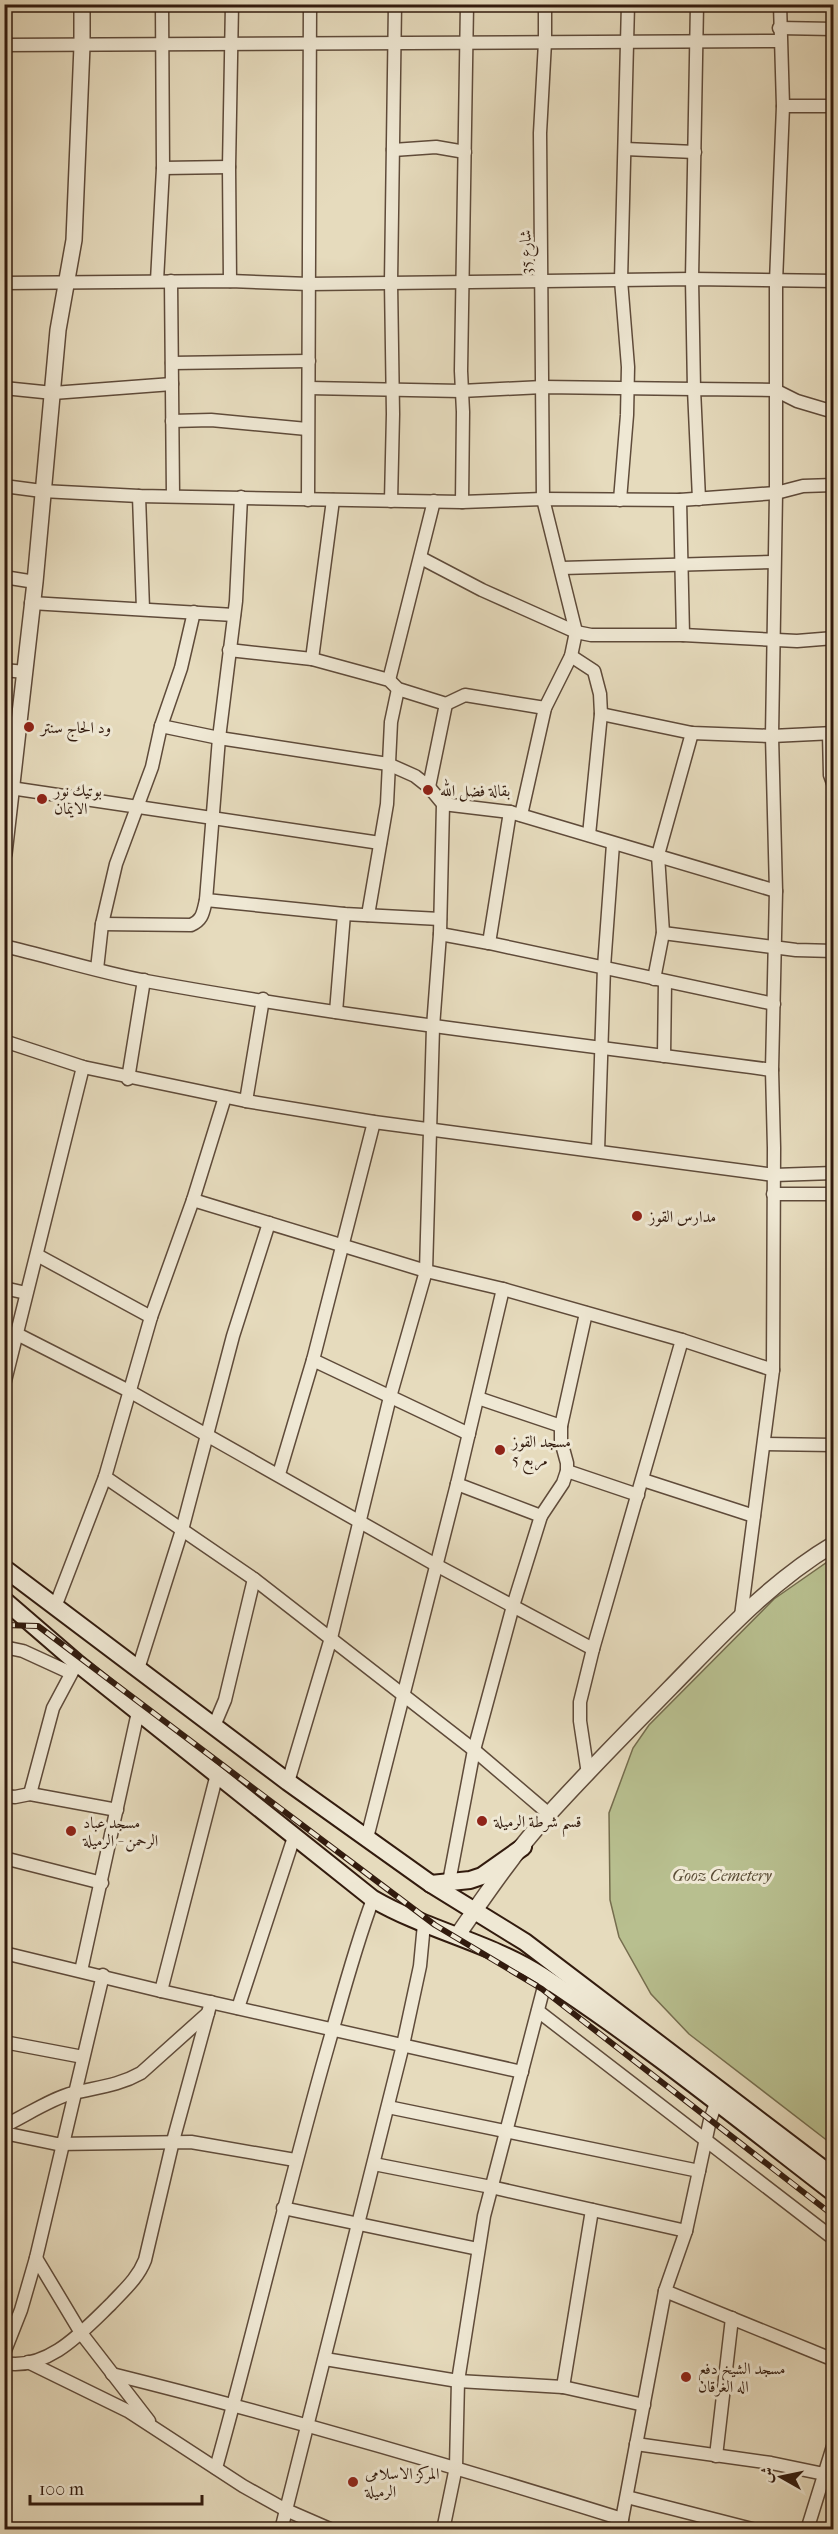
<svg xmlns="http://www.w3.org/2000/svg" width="838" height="2534" font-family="'IM FELL French Canon',Amiri,serif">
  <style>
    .green { fill: #b8bf8f; stroke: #756d4e; stroke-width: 1.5 }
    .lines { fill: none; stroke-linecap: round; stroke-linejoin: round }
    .minor-casing { stroke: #5f4b3a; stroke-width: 15 }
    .tertiary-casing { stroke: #5f4b3a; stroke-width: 18 }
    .secondary-casing { stroke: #321b0e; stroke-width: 20 }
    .minor { stroke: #efe8d4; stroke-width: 12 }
    .tertiary { stroke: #efe8d4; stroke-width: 15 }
    .secondary { stroke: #efe8d4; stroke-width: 16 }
    .rail-casing { stroke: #321b0e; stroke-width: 6 }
    .rail { stroke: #efe8d4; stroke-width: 4; stroke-dasharray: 11; stroke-linecap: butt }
    .poi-dot { fill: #8f2418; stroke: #efe8d4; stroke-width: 2 }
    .labels { text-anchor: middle; stroke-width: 6; stroke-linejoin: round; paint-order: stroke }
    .street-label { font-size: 16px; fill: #321b0e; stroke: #efe8d4 }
    .poi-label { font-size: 16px; fill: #321b0e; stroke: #efe8d4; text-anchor: start }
    .park-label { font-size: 16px; font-style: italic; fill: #5a4c35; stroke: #efe8d4 }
  </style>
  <rect width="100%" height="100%" fill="#e6dbbd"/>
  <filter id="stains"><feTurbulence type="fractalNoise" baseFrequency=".00333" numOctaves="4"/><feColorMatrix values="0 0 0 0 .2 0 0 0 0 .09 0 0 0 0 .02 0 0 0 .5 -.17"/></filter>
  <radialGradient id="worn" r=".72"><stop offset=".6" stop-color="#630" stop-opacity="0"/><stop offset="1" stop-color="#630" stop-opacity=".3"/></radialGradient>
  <path class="green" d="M833 1558V2145L689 2034 651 1994 619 1937 610 1900 609 1813 633 1748 649 1725 774 1599Z"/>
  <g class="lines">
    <g class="minor-casing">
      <g id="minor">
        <path d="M779 28 834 29"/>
        <path d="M4 45 780 41"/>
        <path d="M783 106H834"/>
        <path d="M625 149 695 152"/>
        <path d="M393 150 436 147 465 152"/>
        <path d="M163 168 229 167"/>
        <path d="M157 281 163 168 162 4"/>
        <path d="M171 281 173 496"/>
        <path d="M230 281 229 167 232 4"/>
        <path d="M4 283 230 281 309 284 692 279 834 281"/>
        <path d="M172 363 309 361"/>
        <path d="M4 388 53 393 172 384"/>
        <path d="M309 388 461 391 543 387 694 389 692 279 697 4"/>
        <path d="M172 421 211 420 307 429"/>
        <path d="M4 486 42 491 139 496 462 502 543 499 680 500 776 493 803 486 834 485"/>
        <path d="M139 496 143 609"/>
        <path d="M699 499 694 389 775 390 797 401 834 412"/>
        <path d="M308 500 310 4"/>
        <path d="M620 500 627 415 628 367 621 280 628 4"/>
        <path d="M680 500 683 635"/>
        <path d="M391 501 393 414 391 282 395 4"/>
        <path d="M462 502 463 412 461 371 467 4"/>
        <path d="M421 558 482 590 576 632 591 635H683L797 641 834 638"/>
        <path d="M562 568 774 562"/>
        <path d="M4 577 35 582"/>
        <path d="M31 603 234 615"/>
        <path d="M229 650 312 659 389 680 398 689 446 704 465 695 545 708"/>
        <path d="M571 656 594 671 600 694 601 714 589 835"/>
        <path d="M312 659 333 500"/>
        <path d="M4 670 25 672"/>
        <path d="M389 680 434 501"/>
        <path d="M601 714 692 733 772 736 834 733"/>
        <path d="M161 726 219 738 388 764 415 776 429 787 443 804 440 934 433 1027 426 1271 390 1397 331 1638 288 1782"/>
        <path d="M829 733 830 775 834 786"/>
        <path d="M4 787 380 843"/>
        <path d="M429 787 446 704"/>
        <path d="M443 804 510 812 776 891"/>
        <path d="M521 815 545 708 571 656 576 632 543 499 540 133 545 42V4"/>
        <path d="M206 900 344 914 440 919"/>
        <path d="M368 915 387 804 391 722 398 689"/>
        <path d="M102 924 191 925C203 920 203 912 206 900L219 738 236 601 241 497"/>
        <path d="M663 933 796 950 834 951"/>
        <path d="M440 934 489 943 774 1004"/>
        <path d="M489 943 510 812"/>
        <path d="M4 946C51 957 98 972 146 981 353 1019 563 1042 772 1070"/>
        <path d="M97 969 102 924 116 864 152 767 161 726 181 668 194 612"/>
        <path d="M654 979 663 933 658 855 692 733"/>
        <path d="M336 1012 344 914"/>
        <path d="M4 1041 83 1067 246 1101 374 1122 774 1175 834 1173"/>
        <path d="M664 1056 665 982"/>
        <path d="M128 1079 144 980"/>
        <path d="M246 1101 263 999"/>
        <path d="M598 1151 604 967 613 844"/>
        <path d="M773 1194H834"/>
        <path d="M193 1200 426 1271 503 1289 682 1340 773 1370"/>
        <path d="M37 1255 151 1317"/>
        <path d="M4 1288 26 1293"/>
        <path d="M17 1334 129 1391 436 1565 593 1649"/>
        <path d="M313 1360 469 1434"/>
        <path d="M4 1385 83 1067"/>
        <path d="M478 1398 561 1426"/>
        <path d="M764 1444 834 1445"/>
        <path d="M567 1471 638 1495"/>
        <path d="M279 1474 313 1360 374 1122"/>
        <path d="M105 1477 254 1579 474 1750 549 1814"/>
        <path d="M643 1480 754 1516"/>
        <path d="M457 1484 541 1516"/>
        <path d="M55 1607 105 1477 151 1317 193 1200 225 1097"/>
        <path d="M741 1616 773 1370 774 1148 772 1070 776 891 772 736 776 493V282L783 106 780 4"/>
        <path d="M4 1647 23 1651 71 1673"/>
        <path d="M138 1669 182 1530 233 1336 269 1223"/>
        <path d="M214 1726 225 1700 254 1579"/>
        <path d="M588 1774 580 1721V1702L593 1649 682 1340"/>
        <path d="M30 1794 53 1708 77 1663"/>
        <path d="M4 1796 15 1797 30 1794 117 1810"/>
        <path d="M367 1838 457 1484 503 1289"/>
        <path d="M4 1858 102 1883"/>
        <path d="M449 1882 474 1750 513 1606 541 1516 563 1483 567 1471V1463L561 1441V1426L586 1313"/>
        <path d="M4 1953 161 1991 522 2072"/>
        <path d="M81 1971 138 1712"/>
        <path d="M161 1991 217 1774"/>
        <path d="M238 2008 294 1837"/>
        <path d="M538 2011 834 2239"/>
        <path d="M4 2042 83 2057"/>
        <path d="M388 2107 699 2171"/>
        <path d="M4 2126C25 2116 52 2098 73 2093 98 2087 118 2086 141 2073L208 2013"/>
        <path d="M4 2133 57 2144 191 2142 295 2160"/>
        <path d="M374 2164 491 2187 686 2231"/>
        <path d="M283 2208 478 2249"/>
        <path d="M36 2258 81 2333 149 2421"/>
        <path d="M665 2291 834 2360"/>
        <path d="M4 2353 21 2310 36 2258 103 1975"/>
        <path d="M325 2359 458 2381 563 2387 644 2405"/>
        <path d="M28 2362 128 2411 243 2486 286 2510 332 2530"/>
        <path d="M4 2363C48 2371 83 2331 111 2304 124 2290 138 2278 145 2260L173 2141 211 2002"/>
        <path d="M112 2374C284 2417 453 2466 622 2519"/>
        <path d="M563 2387 592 2210"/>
        <path d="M636 2444 771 2463 824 2474"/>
        <path d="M716 2456 732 2318"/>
        <path d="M216 2468C255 2328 288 2186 328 2046 342 1997 355 1947 373 1899"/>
        <path d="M627 2497 756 2530"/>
        <path d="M281 2530 403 2045 420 1966 424 1924"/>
        <path d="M443 2530 456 2467 458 2381 484 2216 546 1979"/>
        <path d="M620 2530 665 2291 686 2231 710 2120 716 2103"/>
        <path d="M807 2530 834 2443"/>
      </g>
    </g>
    <g class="tertiary-casing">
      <g id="tertiary">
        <path d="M4 854 35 582 58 330 74 240 82 46V4"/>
        <path d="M457 1936C486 1894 516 1850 550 1813 589 1770 630 1729 670 1688 721 1636 770 1582 834 1544"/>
      </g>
    </g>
    <g class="secondary-casing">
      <g id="secondary">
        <path d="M4 1568 288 1782 431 1884 525 1942 834 2177"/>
        <path d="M4 1600 77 1663 373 1899C426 1930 489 1942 542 1976 643 2042 738 2119 834 2193"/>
        <path d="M431 1884 470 1880 482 1876 523 1847"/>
      </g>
    </g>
    <use href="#minor" class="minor"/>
    <use href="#tertiary" class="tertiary"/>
    <use href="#secondary" class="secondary"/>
    <g class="rail-casing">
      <path id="rail" d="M4 1625 38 1626 435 1925 542 1989 834 2216"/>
    </g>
    <use href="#rail" class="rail"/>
  </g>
  <g class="poi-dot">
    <circle cx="29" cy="727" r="6"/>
    <circle cx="428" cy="790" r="6"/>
    <circle cx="42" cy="799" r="6"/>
    <circle cx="637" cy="1216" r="6"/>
    <circle cx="500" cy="1450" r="6"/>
    <circle cx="482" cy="1821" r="6"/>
    <circle cx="71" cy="1831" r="6"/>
    <circle cx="686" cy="2377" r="6"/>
    <circle cx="353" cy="2482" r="6"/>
  </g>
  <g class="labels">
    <g class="street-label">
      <text transform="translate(525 252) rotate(-91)" y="6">شارع 35</text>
    </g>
    <g class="poi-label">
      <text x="41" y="733">ود الحاج سنتر</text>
      <text x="54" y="796">بوتيك نور<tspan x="54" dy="18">الايمان</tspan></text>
      <text x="440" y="796">بقالة فضل الله</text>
      <text x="649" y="1222">مدارس القوز</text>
      <text x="512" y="1447">مسجد القوز<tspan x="512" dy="18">مربع 5</tspan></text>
      <text x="494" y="1827">قسم شرطة الرميلة</text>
      <text x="83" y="1828">مسجد عباد<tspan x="83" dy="18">الرحمن - الرميلة</tspan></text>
      <text x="698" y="2374">مسجد الشيخ دفع<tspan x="698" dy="18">اله الغرقان</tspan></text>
      <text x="365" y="2479">المركز الاسلامي<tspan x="365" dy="18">الرميلة</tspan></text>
    </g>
    <g class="park-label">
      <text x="722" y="1881">Gooz Cemetery</text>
    </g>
  </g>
  <rect width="838" height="2534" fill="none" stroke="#e6dbbd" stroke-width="24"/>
  <rect x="6" y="6" width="826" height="2522" fill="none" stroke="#321b0e" stroke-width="3"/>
  <rect x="12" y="12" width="814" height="2510" fill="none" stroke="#321b0e" stroke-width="1.5"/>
  <g transform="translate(781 2477) rotate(279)" stroke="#efe8d4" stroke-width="4.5" paint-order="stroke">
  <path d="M0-4.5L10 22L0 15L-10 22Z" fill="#321b0e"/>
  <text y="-9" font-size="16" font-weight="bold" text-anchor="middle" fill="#321b0e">ش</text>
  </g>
  <path d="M30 2495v9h172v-9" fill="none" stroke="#321b0e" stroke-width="3"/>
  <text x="39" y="2495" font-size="18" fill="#321b0e" stroke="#efe8d4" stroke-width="4.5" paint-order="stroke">100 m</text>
  <rect width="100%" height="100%" filter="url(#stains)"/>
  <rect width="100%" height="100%" fill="url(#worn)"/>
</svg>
